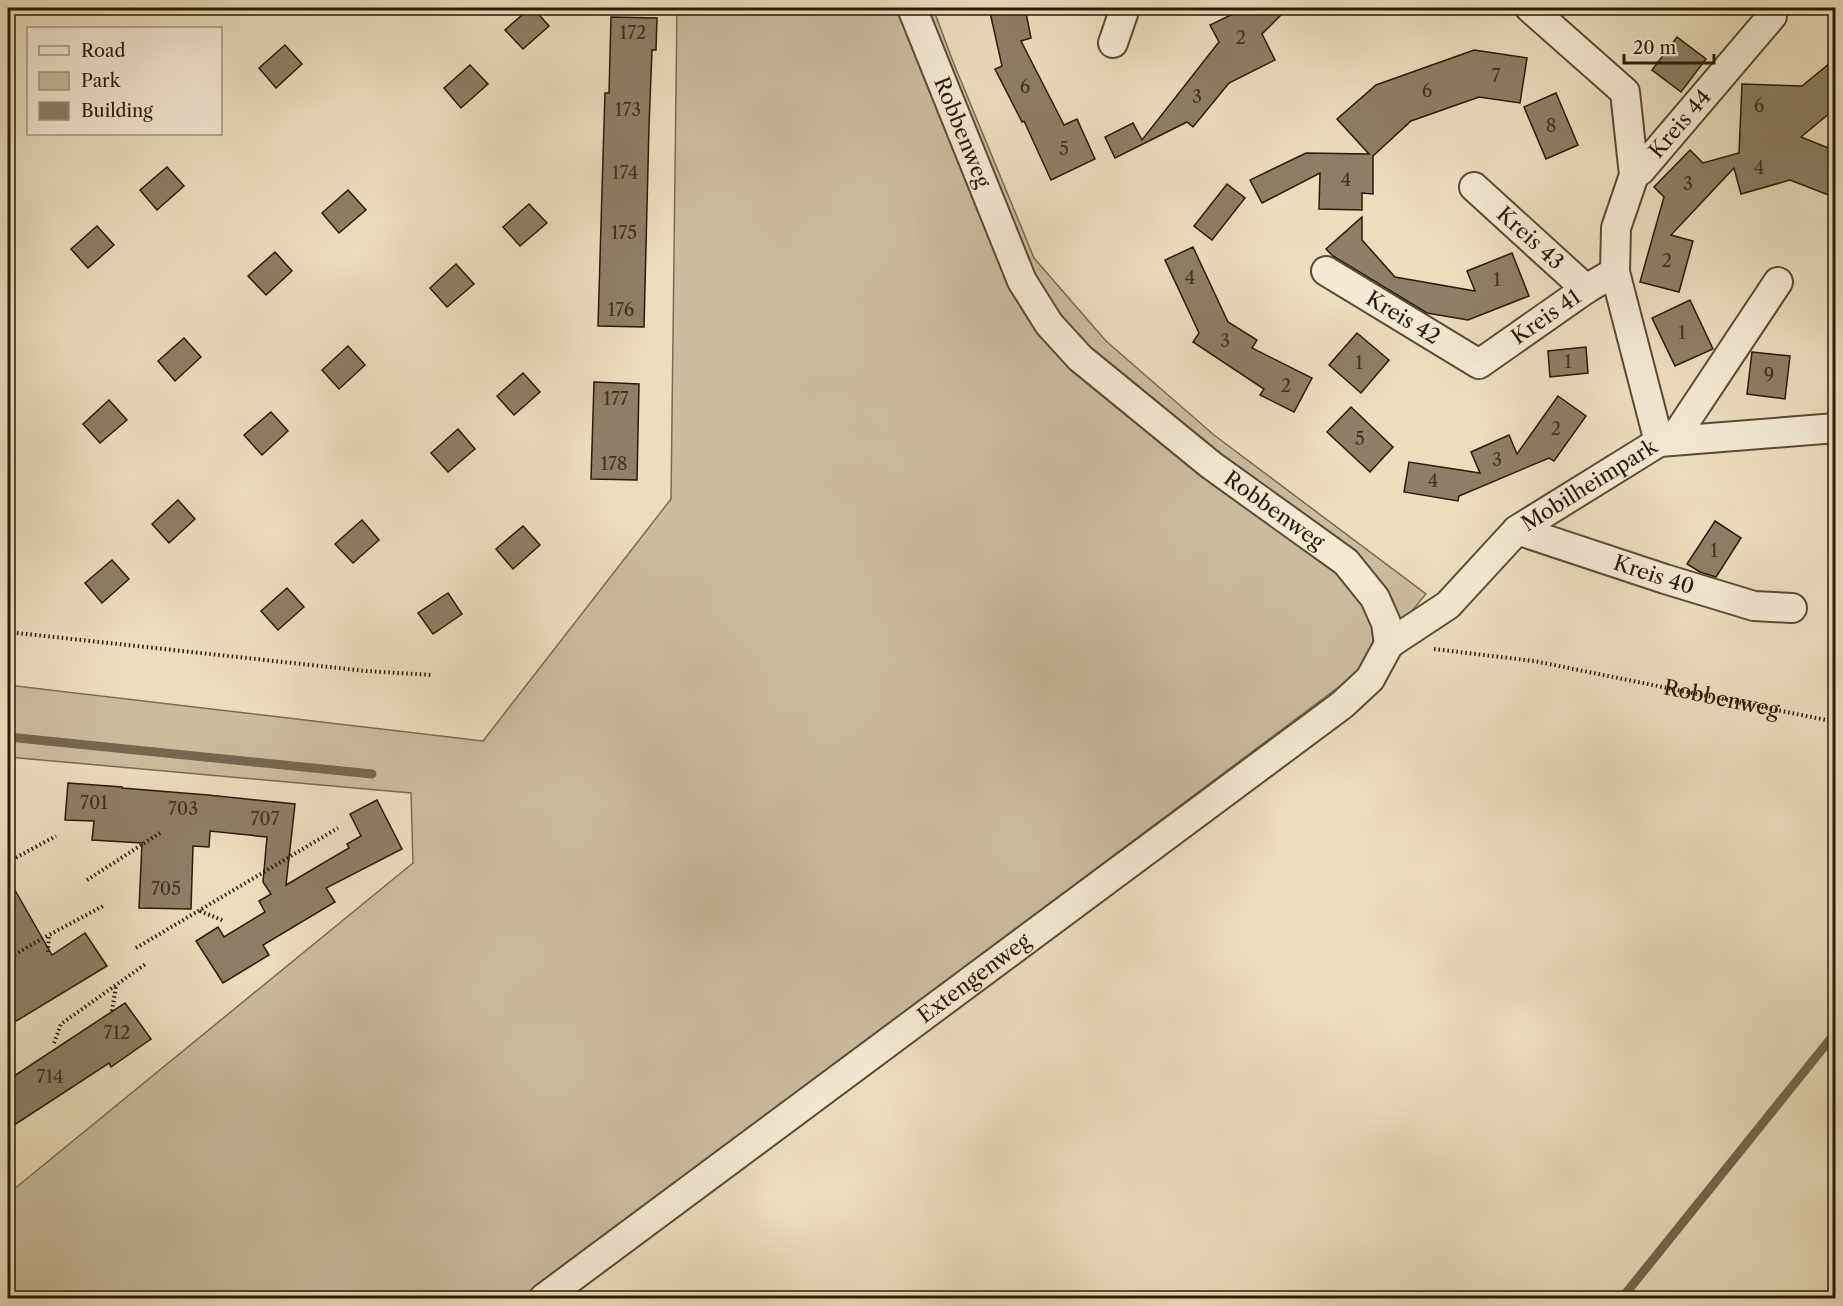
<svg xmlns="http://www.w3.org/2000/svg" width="1843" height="1306" font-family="'Libre Caslon Text',serif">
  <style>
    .green { fill: #cbbc9e; stroke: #7a6b52; stroke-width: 1.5 }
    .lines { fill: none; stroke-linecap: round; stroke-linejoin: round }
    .stream { stroke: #76674f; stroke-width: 9 }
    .building { fill: #8e7f66; stroke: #291a07; stroke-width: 1.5 }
    .minor-casing { stroke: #5a4b34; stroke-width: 32 }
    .path { stroke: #291a07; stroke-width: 4; stroke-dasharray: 1.5 3; stroke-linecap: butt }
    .minor { stroke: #f3e9d4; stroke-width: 28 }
    .labels { text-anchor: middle; stroke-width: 5; stroke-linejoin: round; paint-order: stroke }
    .number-label { font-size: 18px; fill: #42331f }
    .street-label { font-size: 21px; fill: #291a07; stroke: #f3e9d4 }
  </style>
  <rect width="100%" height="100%" fill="#ecddbd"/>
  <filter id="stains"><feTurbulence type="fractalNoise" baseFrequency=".00333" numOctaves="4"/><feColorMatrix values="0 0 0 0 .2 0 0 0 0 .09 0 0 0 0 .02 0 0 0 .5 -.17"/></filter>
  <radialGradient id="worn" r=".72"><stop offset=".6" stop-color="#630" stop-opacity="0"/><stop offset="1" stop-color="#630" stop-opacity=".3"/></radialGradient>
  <path class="green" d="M677 8H933L952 59 1034 258 1106 341 1214 435 1426 594 1364 668 522 1298H8V1194L413 863 411 793 8 757V685L483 741 671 499Z"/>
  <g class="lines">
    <g class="stream">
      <path d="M8 737 372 774"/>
      <path d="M1622 1298 1836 1032"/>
    </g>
  </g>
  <g class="building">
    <path d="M530 8H533L549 26 523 49 505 30Z"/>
    <path d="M989 8H1025L1031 38 1021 41 1064 125 1077 119 1095 159 1051 180 1024 121 1022 122 995 69 1002 66Z"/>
    <path d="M1245 8H1288L1262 34 1275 60 1229 83 1193 127 1187 122 1115 158 1105 137 1133 123 1142 140 1219 42 1210 25Z"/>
    <path d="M611 17 657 18 656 50H652L649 126 644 327 598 326 603 157 605 93H609Z"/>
    <path d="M1677 37 1706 59 1681 92 1652 70Z"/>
    <path d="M285 45 302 64 276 88 259 68Z"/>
    <path d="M1474 50 1527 58 1520 103 1479 97 1411 121 1373 156V194L1362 193V210L1319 209 1320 173 1262 203 1250 180 1306 153 1369 154 1337 119 1376 85Z"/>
    <path d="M1836 58V108L1801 137 1836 151V198L1790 180 1741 194 1734 168 1671 235 1693 241 1679 292 1640 282 1664 197 1654 187 1690 150 1703 163 1739 153 1742 84 1802 86Z"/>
    <path d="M470 65 488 84 461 108 444 88Z"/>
    <path d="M1556 93 1578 145 1546 159 1524 107Z"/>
    <path d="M167 167 184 186 157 210 140 190Z"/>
    <path d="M1227 184 1245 198 1212 240 1194 226Z"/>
    <path d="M348 190 366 210 339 233 322 213Z"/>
    <path d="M529 204 547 223 520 246 503 227Z"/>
    <path d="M1362 217V240L1395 277 1475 291 1467 271 1512 253 1529 296 1468 320 1427 313 1333 256 1326 249Z"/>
    <path d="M97 226 114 245 88 268 71 249Z"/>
    <path d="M1193 247 1228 322 1257 340 1252 348 1312 378 1294 412 1260 395 1264 389 1193 342 1199 333 1165 260Z"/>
    <path d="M275 252 292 271 266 295 248 276Z"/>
    <path d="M456 264 474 284 447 307 430 288Z"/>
    <path d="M1690 300 1713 349 1675 366 1652 318Z"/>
    <path d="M1357 333 1389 360 1361 393 1329 365Z"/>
    <path d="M184 338 201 357 175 381 158 361Z"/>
    <path d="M348 346 365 365 339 389 322 370Z"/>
    <path d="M1586 347 1588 373 1550 377 1548 351Z"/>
    <path d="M1752 352 1790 356 1785 399 1747 394Z"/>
    <path d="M523 373 540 392 514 415 497 396Z"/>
    <path d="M594 382 639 384 637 480 591 479Z"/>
    <path d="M1558 396 1586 416 1554 461 1549 458 1459 496 1458 501 1404 492 1409 462 1480 473 1471 452 1509 435 1517 454Z"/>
    <path d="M109 400 127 420 100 443 83 424Z"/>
    <path d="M1351 407 1393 447 1370 472 1327 432Z"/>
    <path d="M271 412 288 431 262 455 244 435Z"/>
    <path d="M458 429 475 449 448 472 431 453Z"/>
    <path d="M178 500 195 519 169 543 152 524Z"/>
    <path d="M362 520 379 540 353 563 335 544Z"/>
    <path d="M1715 521 1741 538 1716 577 1700 572 1687 564Z"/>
    <path d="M523 526 540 545 513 569 496 549Z"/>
    <path d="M112 560 129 579 102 603 85 583Z"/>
    <path d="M287 588 304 607 278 630 261 611Z"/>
    <path d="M448 593 462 614 433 634 418 613Z"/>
    <path d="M68 783 122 787V788L208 795 295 804 286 885 349 848 347 844 361 836 350 814 377 800 402 849 326 888 335 902 263 945 269 955 223 983 196 941 218 927 224 937 265 912 259 901 271 894 263 882 267 837 210 831 209 847 193 846 191 909 139 908 142 843 92 840 94 821 65 820Z"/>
    <path d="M8 878 52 955 85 933 107 966 8 1026Z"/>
    <path d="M125 1003 151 1039 111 1067 109 1063 8 1129V1080Z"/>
  </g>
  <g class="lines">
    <g class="minor-casing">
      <g id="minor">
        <path id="s2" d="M912 8 1022 281 1049 324 1080 358 1211 465 1346 562 1375 598 1386 623 1389 644"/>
        <path d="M1530 8 1625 92 1634 175 1616 228 1615 272 1659 442"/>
        <path d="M1113 43 1125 8"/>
        <path id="s3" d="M1634 175 1641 170 1772 16"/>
        <path id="s4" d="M1474 187 1586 289"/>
        <path id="s5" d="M1326 271 1479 364 1586 289 1615 272"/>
        <path d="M1673 440 1778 282"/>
        <path id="s6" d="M1517 530 1665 579 1754 606 1792 608"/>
        <path id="s7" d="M544 1298 1342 705 1370 679 1389 644 1448 605 1517 530 1659 442 1836 428"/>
      </g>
    </g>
    <g class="path">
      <path d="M8 632 366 671 432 675"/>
      <path id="s1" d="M1434 649 1534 661 1836 722"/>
      <path d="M8 862 56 836"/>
      <path d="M87 880 160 833"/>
      <path d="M200 911 224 921"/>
      <path d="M136 948 338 828"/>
      <path d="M48 952 49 935 105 905"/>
      <path d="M8 965 9 958 48 935"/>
      <path d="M112 1011 116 986"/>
      <path d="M54 1043 61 1024 147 963"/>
    </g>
    <use href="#minor" class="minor"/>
  </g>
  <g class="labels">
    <g class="number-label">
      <text x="633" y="39">172</text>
      <text x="1241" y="44">2</text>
      <text x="1496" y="82">7</text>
      <text x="1025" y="93">6</text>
      <text x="1427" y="97">6</text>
      <text x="1197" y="103">3</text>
      <text x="1759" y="112">6</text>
      <text x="628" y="116">173</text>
      <text x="1551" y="132">8</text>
      <text x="1064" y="155">5</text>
      <text x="1759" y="174">4</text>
      <text x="625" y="179">174</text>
      <text x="1346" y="186">4</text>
      <text x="1688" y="190">3</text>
      <text x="624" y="239">175</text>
      <text x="1667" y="267">2</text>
      <text x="1190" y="284">4</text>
      <text x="1497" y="286">1</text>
      <text x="621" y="316">176</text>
      <text x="1682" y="339">1</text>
      <text x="1225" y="347">3</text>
      <text x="1568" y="368">1</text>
      <text x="1359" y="369">1</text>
      <text x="1769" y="381">9</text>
      <text x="1286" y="392">2</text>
      <text x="616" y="405">177</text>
      <text x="1556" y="435">2</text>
      <text x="1360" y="445">5</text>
      <text x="1497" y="466">3</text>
      <text x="614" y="470">178</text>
      <text x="1433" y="487">4</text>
      <text x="1714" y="557">1</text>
      <text x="94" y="809">701</text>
      <text x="183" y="815">703</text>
      <text x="265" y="825">707</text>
      <text x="166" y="895">705</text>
      <text x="117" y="1039">712</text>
      <text x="50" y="1083">714</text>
    </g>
    <g class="street-label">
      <text dy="7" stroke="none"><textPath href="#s3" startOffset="69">Kreis 44</textPath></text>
      <text dy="7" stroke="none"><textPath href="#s2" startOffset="134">Robbenweg</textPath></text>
      <text dy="7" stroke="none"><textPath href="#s4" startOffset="76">Kreis 43</textPath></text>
      <text dy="7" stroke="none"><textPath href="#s5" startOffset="261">Kreis 41</textPath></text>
      <text dy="7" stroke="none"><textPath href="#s5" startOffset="90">Kreis 42</textPath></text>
      <text dy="7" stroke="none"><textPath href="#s7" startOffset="1330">Mobilheimpark</textPath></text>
      <text dy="7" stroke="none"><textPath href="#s2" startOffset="638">Robbenweg</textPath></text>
      <text dy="7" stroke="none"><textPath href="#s6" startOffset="144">Kreis 40</textPath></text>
      <text dy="7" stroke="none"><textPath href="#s1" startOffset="292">Robbenweg</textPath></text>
      <text dy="7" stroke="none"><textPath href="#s7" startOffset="536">Extengenweg</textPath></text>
    </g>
  </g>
  <rect width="1843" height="1306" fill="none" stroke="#ecddbd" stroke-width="30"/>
  <rect x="9" y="9" width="1825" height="1288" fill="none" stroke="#291a07" stroke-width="3"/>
  <rect x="15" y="15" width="1813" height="1276" fill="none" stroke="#291a07" stroke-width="1.5"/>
  <rect x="27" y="27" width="195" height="108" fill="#f3e9d4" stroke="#a29682" stroke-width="1.5"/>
  <rect x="39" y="46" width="30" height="9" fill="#f3e9d4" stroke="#a29682" stroke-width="1.5"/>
  <text x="81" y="57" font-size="18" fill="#291a07">Road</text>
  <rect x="39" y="72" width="30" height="18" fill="#cbbc9e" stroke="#a29682" stroke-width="1.5"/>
  <text x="81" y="87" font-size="18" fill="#291a07">Park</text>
  <rect x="39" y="102" width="30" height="18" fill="#8e7f66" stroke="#a29682" stroke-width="1.5"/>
  <text x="81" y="117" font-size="18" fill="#291a07">Building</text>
  <path d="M1624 54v9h90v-9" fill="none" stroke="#291a07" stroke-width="3"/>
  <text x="1633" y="54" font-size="18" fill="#291a07" stroke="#f3e9d4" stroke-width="4.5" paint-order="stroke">20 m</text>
  <rect width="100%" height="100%" filter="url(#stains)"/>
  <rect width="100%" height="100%" fill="url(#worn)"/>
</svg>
